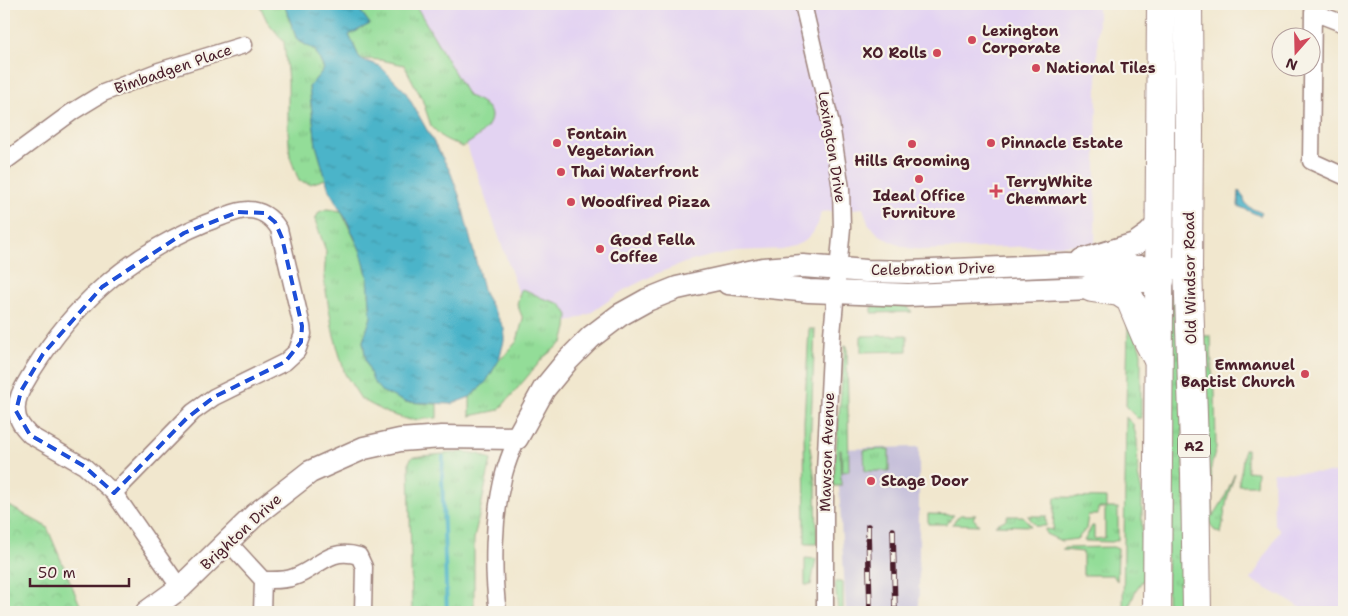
<svg xmlns="http://www.w3.org/2000/svg" width="1348" height="616" font-family="'Shantell Sans',sans-serif">
  <style>
    .built { fill: #e3d3f2 }
    .railway { fill: #c6c0da }
    .grass { fill: url(#grass-tufts); stroke: #6e7e62 }
    .park { fill: url(#park-crowns); stroke: #6e7e62 }
    .water { fill: url(#water-ripples); stroke: #4a6a7a }
    .lines { fill: none; stroke-linecap: round; stroke-linejoin: round }
    .stream { stroke: #4bb4c9; stroke-width: 4 }
    .street-casing { stroke: #9e837c; stroke-width: 19 }
    .secondary-casing { stroke: #9e837c; stroke-width: 25 }
    .highway-casing { stroke: #9e837c; stroke-width: 30 }
    .street { stroke: #fff; stroke-width: 16 }
    .secondary { stroke: #fff; stroke-width: 22 }
    .highway { stroke: #fff; stroke-width: 28 }
    .rail-casing { stroke: #4a1f2b; stroke-width: 5.5 }
    .rail { stroke: #f7f3e8; stroke-width: 4; stroke-dasharray: 11; stroke-linecap: butt }
    .marked { fill: none; stroke: #1d4ed8; stroke-width: 4; stroke-dasharray: 10 6; stroke-linejoin: round }
    .poi-dot { fill: #d1495b; stroke: #f7f3e8; stroke-width: 2 }
    .labels { text-anchor: middle; stroke-width: 4.5; stroke-linejoin: round; paint-order: stroke }
    .shield { fill: #f7f3e8; stroke: #7e5f64; stroke-width: 1 }
    .shield-label { font-size: 14px; font-weight: bold; fill: #4a1f2b }
    .poi-label { font-size: 15px; font-weight: bold; fill: #4a1f2b; stroke: #f7f3e8; text-anchor: start }
    .street-label { font-size: 15px; fill: #4a1f2b; stroke: #f7f3e8 }
  </style>
  <defs>
    <pattern id="grass-tufts" width="24" height="20" patternUnits="userSpaceOnUse" patternTransform="scale(1.25)"><rect width="24" height="20" fill="#93dd98"/><path d="M3 7l-1-3M5 7V3M7 7l1-3M15 17l-1-3M17 17v-4M19 17l1-3" fill="none" stroke="#80bd83"/></pattern>
    <pattern id="park-crowns" width="20" height="18" patternUnits="userSpaceOnUse" patternTransform="scale(1.25)"><rect width="20" height="18" fill="#93dd98"/><path d="M2 6a3 3 0 1 1 6 0M12 15a3 3 0 1 1 6 0" fill="none" stroke="#80bd83"/></pattern>
    <pattern id="water-ripples" width="26" height="14" patternUnits="userSpaceOnUse" patternTransform="scale(1.25)"><rect width="26" height="14" fill="#4bb4c9"/><path d="M2 4q2-2 4 0t4 0M15 11q2-2 4 0t4 0" fill="none" stroke="#4092a3"/></pattern>
  </defs>
  <rect width="100%" height="100%" fill="#f7f3e8"/>
  <filter id="ink" filterUnits="userSpaceOnUse"><feTurbulence type="fractalNoise" baseFrequency=".02" numOctaves="2"/><feDisplacementMap in="SourceGraphic" scale="10" xChannelSelector="R" yChannelSelector="G"/><feConvolveMatrix kernelMatrix="1 2 1 2 8 2 1 2 1" color-interpolation-filters="sRGB"/></filter>
  <filter id="wash" filterUnits="userSpaceOnUse"><feTurbulence type="fractalNoise" baseFrequency=".0096" numOctaves="4" result="noise"/><feDisplacementMap in="SourceGraphic" scale="20" xChannelSelector="R" yChannelSelector="G"/><feGaussianBlur stdDeviation="1.12" result="paint"/><feColorMatrix in="noise" values="0 0 0 0 0 0 0 0 0 0 0 0 0 0 0 0 0 1.4 0 .05"/><feComposite in="paint" operator="in"/></filter>
  <g filter="url(#wash)">
    <rect width="100%" height="100%" fill="#f1e7ce"/>
    <g class="built">
      <path d="M406 4H1098L1095 244 921 250 908 248 896 244 878 234 868 223 863 208 821 212 818 224 812 234 805 241 794 246 782 249 736 251 710 256 684 263 656 274 624 290 589 314 537 334 519 294 458 120Z"/>
      <path d="M1273 472 1344 473V612H1309L1251 580 1280 530 1274 523Z"/>
    </g>
    <path class="railway" d="M919 447V612H846L837 449Z"/>
    <g class="grass">
      <path d="M259 4H284L297 40 315 50 324 69 309 87 316 145 326 179 310 184 299 181 290 157 288 131V82L284 42 267 21Z"/>
      <path d="M356 4H415L468 96C508 110 489 132 462 147L443 138 431 126 422 99 404 65 381 60 360 59 349 35 370 24Z"/>
      <path d="M327 209 341 211 361 252 368 278 371 317 363 341 366 361 405 402 437 404V418L410 420 387 413 361 399 345 374 333 332 324 279 326 251 315 220 319 212Z"/>
      <path d="M521 289 528 291 542 298 561 304 568 315 567 328 563 342 544 357 499 410 470 416V397L486 382 499 360 505 355 517 341 523 319 517 304Z"/>
      <path d="M1169 294H1174L1179 306 1188 612H1167Z"/>
      <path d="M872 302 905 303 912 312 872 313Z"/>
      <path d="M1125 307 1141 352V418H1137L1126 407 1128 329Z"/>
      <path d="M809 329H815L810 448 816 486 817 544H805L804 421Z"/>
      <path d="M907 335V351L861 352V336Z"/>
      <path d="M1202 336H1211L1212 372 1215 391 1216 448 1211 467 1213 517 1224 499 1235 473 1227 499 1221 534 1214 530 1209 522Z"/>
      <path d="M845 345 847 346 849 471 842 472 841 450H840L841 486H833Z"/>
      <path d="M1126 417 1133 424 1137 440 1138 475 1142 493V539L1145 580 1142 581 1136 590 1127 612H1123Z"/>
      <path d="M889 449V471H865L864 450Z"/>
      <path d="M1244 449H1247V471L1257 472 1256 485H1238L1242 467Z"/>
      <path d="M464 452 479 454 491 460 474 539V612H412L409 462 412 457Z"/>
      <path d="M1055 497 1106 498V508H1118V540L1112 542 1084 541 1092 526H1094V539L1105 538V508H1098V515H1088L1086 529 1077 539 1061 541 1046 534 1045 529 1053 530Z"/>
      <path d="M928 514 954 515 946 524H928Z"/>
      <path d="M960 515H976L973 518 979 525 952 524Z"/>
      <path d="M1007 516H1023L1031 526 995 525 1007 519Z"/>
      <path d="M1028 516H1046V526H1036Z"/>
      <path d="M1113 547 1118 549 1117 581 1113 575H1083V552L1063 550V548Z"/>
      <path d="M805 558 816 559 811 585H805Z"/>
      <path d="M835 582H843V612H838Z"/>
    </g>
    <path class="park" d="M4 503 47 527 83 612H4Z"/>
    <g class="water">
      <path d="M284 4H355L370 24 349 35 360 59 380 66 405 91 450 171 460 198 484 293 504 328V341L499 360 486 382 470 397 451 404 405 402 381 391 373 381 366 361 363 341 371 317 368 278 361 252 347 221 329 190 316 145 309 87 324 69 315 50 297 40Z"/>
      <path d="M1239 191 1244 197C1243 207 1254 209 1262 213L1260 216 1238 206Z"/>
    </g>
    <g class="lines">
      <path class="stream" d="M443 457 442 475 447 612"/>
    </g>
  </g>
  <g filter="url(#ink)">
    <g class="lines">
      <g class="street-casing">
        <g id="street">
          <path d="M803 4 831 124 841 189 842 228 832 334 825 472V612"/>
          <path d="M1344 24 1313 12 1311 161 1344 176"/>
          <path d="M4 162 72 112 103 93 159 71 244 45"/>
          <path d="M114 493 193 412 214 397 285 362 297 351 303 334 302 326 279 229C272 218 262 210 248 210 239 210 230 214 222 217 179 232 135 257 101 288 74 312 52 340 33 370 26 383 15 396 17 412 17 421 23 428 30 435L84 466 114 493 180 588"/>
          <path d="M228 542 263 580 262 612"/>
          <path d="M263 580C272 580 285 581 294 577 320 568 327 547 359 556L364 567 363 612"/>
          <path d="M498 612C492 569 493 517 504 474 507 462 512 450 517 438"/>
        </g>
      </g>
      <g class="secondary-casing">
        <g id="secondary">
          <path d="M1083 260 1135 244 1149 234 1159 223"/>
          <path d="M728 283 809 291 908 295 1092 288 1141 281H1163"/>
          <path d="M147 612 180 588 256 514 310 472 364 448 400 440 442 437 517 438 544 389 567 361 591 337 620 315 647 300 677 288 763 269 803 266 866 271 909 272 1068 265 1176 268"/>
        </g>
      </g>
      <g class="highway-casing">
        <g id="highway">
          <path d="M1188 4 1189 132 1188 268 1195 474 1197 612"/>
          <path d="M1092 288 1119 292 1130 299 1146 337 1157 358"/>
          <path d="M1157 612 1161 4"/>
        </g>
      </g>
      <use href="#street" class="street"/>
      <use href="#secondary" class="secondary"/>
      <use href="#highway" class="highway"/>
      <g class="rail-casing">
        <g id="rail">
          <path d="M868 526 870 612"/>
          <path d="M893 530 895 612"/>
        </g>
      </g>
      <use href="#rail" class="rail"/>
    </g>
  </g>
  <path class="marked" d="M238 212 264 213 275 222 282 238 302 326 301 342 285 362 214 397 187 418 114 493 84 466 30 435 16 411 21 391 43 354 102 287 184 233Z"/>
  <g class="poi-dot">
    <circle cx="972" cy="40" r="5"/>
    <circle cx="937" cy="53" r="5"/>
    <circle cx="1036" cy="68" r="5"/>
    <circle cx="557" cy="143" r="5"/>
    <circle cx="991" cy="143" r="5"/>
    <circle cx="912" cy="144" r="5"/>
    <circle cx="561" cy="172" r="5"/>
    <circle cx="919" cy="179" r="5"/>
    <path d="M993.5 183.5h5v5h5v5h-5v5h-5v-5h-5v-5h5z"/>
    <circle cx="571" cy="202" r="5"/>
    <circle cx="600" cy="249" r="5"/>
    <circle cx="1305" cy="374" r="5"/>
    <circle cx="871" cy="481" r="5"/>
  </g>
  <g class="labels">
    <rect class="shield" x="1178" y="434.5" width="32" height="23" rx="4"/>
    <g class="shield-label">
      <text x="1194" y="451">A2</text>
    </g>
    <g class="poi-label">
      <text x="982" y="36">Lexington<tspan x="982" dy="17">Corporate</tspan></text>
      <text x="927" y="58" text-anchor="end">XO Rolls</text>
      <text x="1046" y="73">National Tiles</text>
      <text x="567" y="139">Fontain<tspan x="567" dy="17">Vegetarian</tspan></text>
      <text x="1001" y="148">Pinnacle Estate</text>
      <text x="912" y="166" text-anchor="middle">Hills Grooming</text>
      <text x="571" y="177">Thai Waterfront</text>
      <text x="1006" y="187">TerryWhite<tspan x="1006" dy="17">Chemmart</tspan></text>
      <text x="919" y="201" text-anchor="middle">Ideal Office<tspan x="919" dy="17">Furniture</tspan></text>
      <text x="581" y="207">Woodfired Pizza</text>
      <text x="610" y="245">Good Fella<tspan x="610" dy="17">Coffee</tspan></text>
      <text x="1295" y="370" text-anchor="end">Emmanuel<tspan x="1295" dy="17">Baptist Church</tspan></text>
      <text x="881" y="486">Stage Door</text>
    </g>
    <g class="street-label">
      <text transform="translate(173 69) rotate(-19)" y="5">Bimbadgen Place</text>
      <text transform="translate(832 147) rotate(81)" y="5">Lexington Drive</text>
      <text transform="translate(933 269) rotate(-1)" y="5">Celebration Drive</text>
      <text transform="translate(1190 278) rotate(-91)" y="5">Old Windsor Road</text>
      <text transform="translate(827 452) rotate(-88)" y="5">Mawson Avenue</text>
      <text transform="translate(241 532) rotate(-43)" y="5">Brighton Drive</text>
    </g>
  </g>
  <rect width="1348" height="616" fill="none" stroke="#f7f3e8" stroke-width="20"/>
  <g transform="translate(1296 52) rotate(200)"><circle r="24" fill="#f7f3e8" stroke="#b29e9c"/>
  <path d="M0-4L9 19L0 12L-9 19Z" fill="#d1495b"/>
  <text y="-8" font-size="14" font-weight="bold" text-anchor="middle" fill="#4a1f2b">N</text>
  </g>
  <path d="M30 578v8h99v-8" fill="none" stroke="#4a1f2b" stroke-width="2.5"/>
  <text x="38" y="578" font-size="15" fill="#4a1f2b" stroke="#f7f3e8" stroke-width="4" paint-order="stroke">50 m</text>
</svg>
